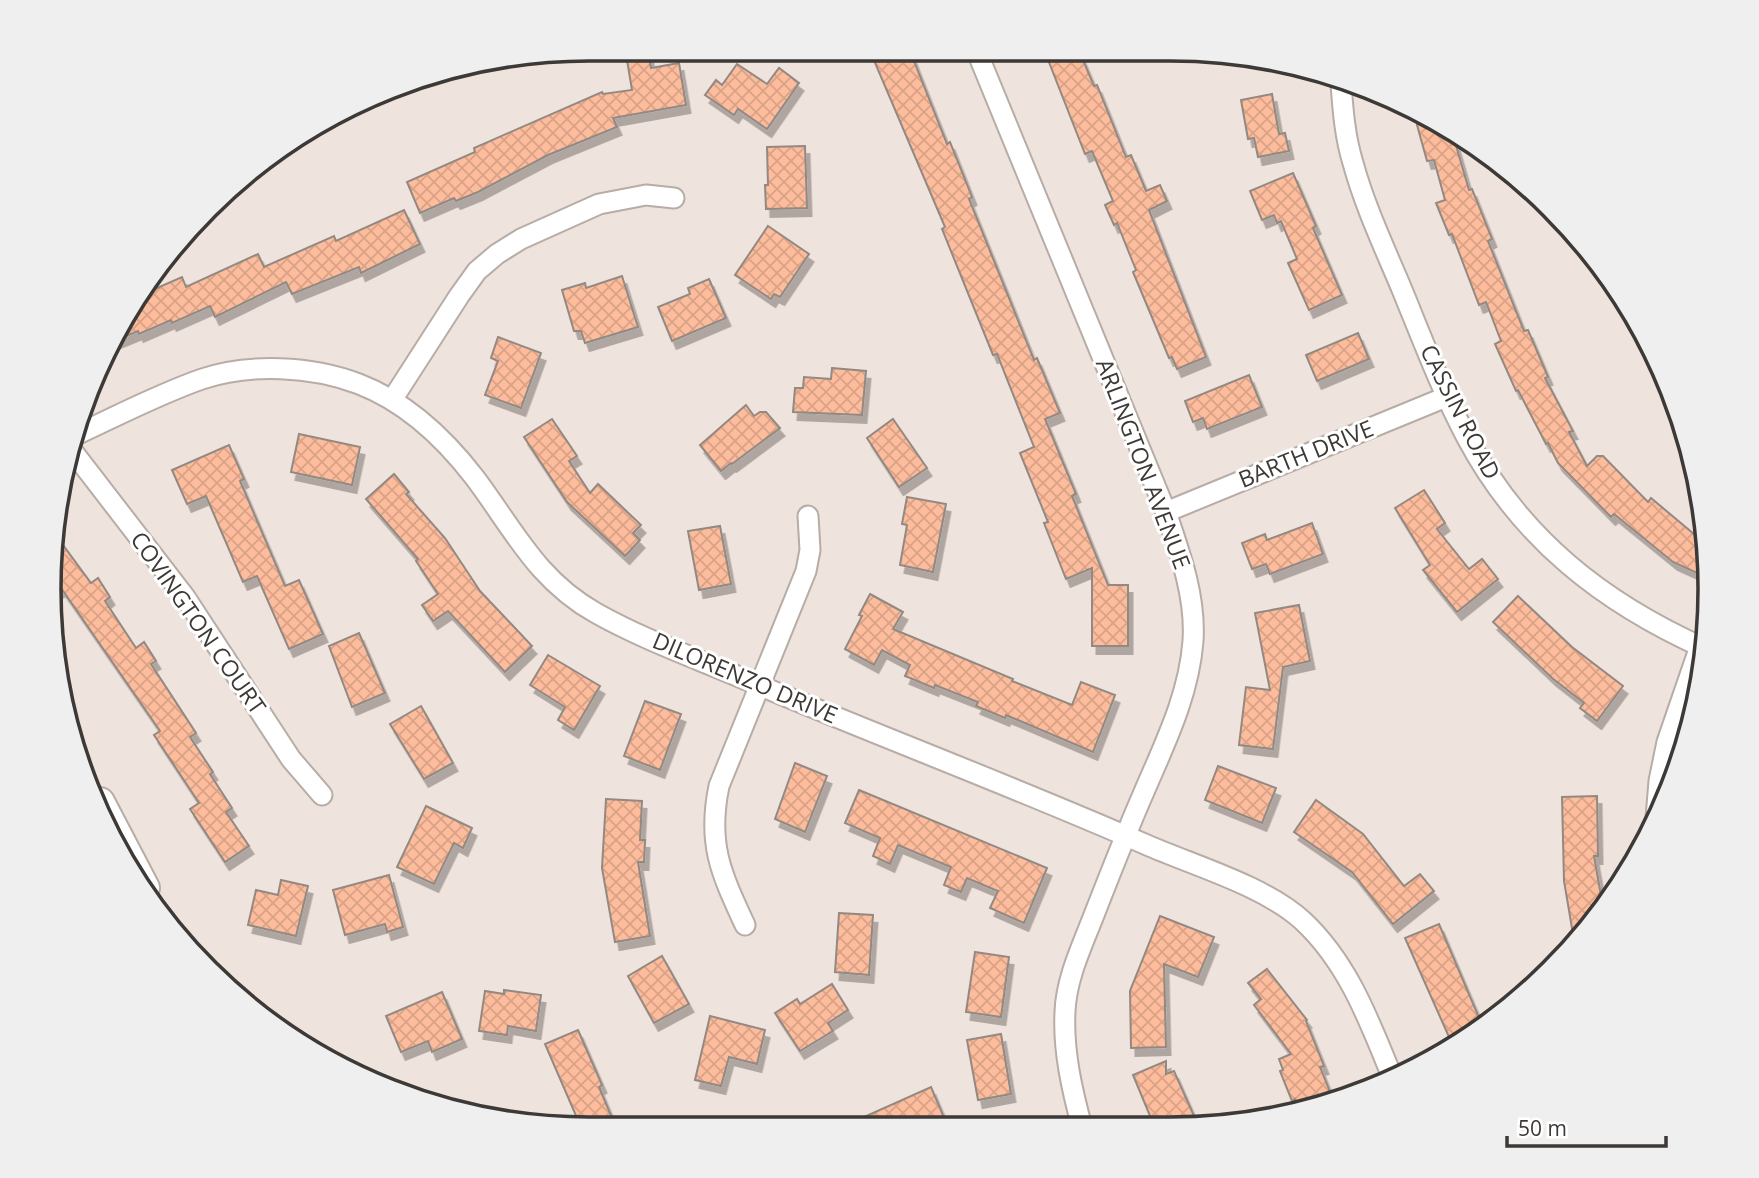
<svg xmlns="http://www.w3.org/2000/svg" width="1759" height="1178" font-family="'Open Sans',sans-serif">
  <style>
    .building { fill: url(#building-cross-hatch); stroke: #938983; stroke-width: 2; filter: url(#shadow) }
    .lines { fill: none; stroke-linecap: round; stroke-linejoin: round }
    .street-casing { stroke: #b7aca6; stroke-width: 23 }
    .secondary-casing { stroke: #b7aca6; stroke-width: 32 }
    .street { stroke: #fff; stroke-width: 19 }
    .secondary { stroke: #fff; stroke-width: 28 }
    .labels { text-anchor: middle; stroke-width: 6; stroke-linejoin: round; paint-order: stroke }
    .street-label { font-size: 23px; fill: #3d3936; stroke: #fff }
    .rim { fill: none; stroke: #3d3936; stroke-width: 3.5 }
  </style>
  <defs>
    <pattern id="building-cross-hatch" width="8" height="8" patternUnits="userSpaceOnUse" patternTransform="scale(1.75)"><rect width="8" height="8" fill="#fdbc9b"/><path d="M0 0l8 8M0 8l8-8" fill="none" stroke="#daa286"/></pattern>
    <filter id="shadow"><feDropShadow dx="4.5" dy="8" stdDeviation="0" flood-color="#0004"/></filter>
  </defs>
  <rect width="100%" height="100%" fill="#efe3dd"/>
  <g class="building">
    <path d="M648 51 651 68 679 63 686 105 613 118 617 127 548 155 478 192 456 201 454 198 420 213 407 182 475 152 474 148 602 92 603 94 632 90 626 54Z"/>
    <path d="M870 51H910L947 144 950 142 972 197 969 199 1034 360 1037 358 1060 413 1045 419 1076 494 1072 496 1108 585H1128V646H1092V568L1066 579 1044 523 1048 522 1020 453 1034 447 997 354 993 355 942 229 945 227Z"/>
    <path d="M1045 52 1080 53 1094 86 1097 85 1126 157 1131 155 1146 191 1160 185 1167 201 1149 210 1206 357 1177 369 1172 357 1169 358 1133 272 1136 270 1117 223 1114 225 1105 205 1113 201 1092 151 1085 154Z"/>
    <path d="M737 64 767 84 779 68 799 83 767 129 738 109 734 115 705 95 716 80 722 85Z"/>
    <path d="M1272 94 1279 134 1285 133 1289 151 1258 157 1254 138 1248 139 1241 100Z"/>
    <path d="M1433 121 1453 135 1469 190 1472 189 1492 239 1488 241 1524 331 1528 330 1548 377 1545 378 1573 431 1569 432 1587 466 1597 456H1603L1648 502 1651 498 1707 545 1708 578 1673 562 1614 514 1611 517 1558 463 1548 443 1546 444 1518 390 1516 391 1495 344 1501 341 1486 302 1479 305 1452 234 1449 235 1436 203 1445 200 1434 160 1427 161 1417 125Z"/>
    <path d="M805 146 807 208 766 209 765 185H768L767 147Z"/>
    <path d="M1293 173 1316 226 1313 228 1342 295 1309 310 1288 263 1297 259 1281 221 1277 223 1274 215 1262 220 1250 191Z"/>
    <path d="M404 210 420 244 361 273 359 267 292 294 286 282 215 317 210 306 172 323 171 320 139 334 138 331 114 341 141 295 182 277 186 287 258 254 264 267 334 236 336 241Z"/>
    <path d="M768 226 809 254 780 297 774 294 771 299 735 275Z"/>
    <path d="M622 276 638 327 585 343 581 331H574L562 290 585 283 586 288Z"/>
    <path d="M709 279 726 318 672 341 658 307 690 294 688 288Z"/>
    <path d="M1358 333 1369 359 1317 381 1306 355Z"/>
    <path d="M498 337 541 353 521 408 485 395 498 361 491 358Z"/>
    <path d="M832 368 866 371 862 415 793 412 795 388H803L804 377 831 379Z"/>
    <path d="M1249 375 1262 407 1207 429 1203 418 1193 422 1185 401Z"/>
    <path d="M746 405 754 416 760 412H766L780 428 732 464 731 463 721 471 700 445Z"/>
    <path d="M552 419 577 456 569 461 590 493 598 484 641 525 633 533 640 540 625 556 567 502 524 437Z"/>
    <path d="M893 419 927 468 899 487 867 438Z"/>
    <path d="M299 434 360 447 352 485 291 472Z"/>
    <path d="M229 445 244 479 240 481 285 586 299 580 323 634 289 649 257 576 243 582 206 496 187 504 172 470Z"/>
    <path d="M394 474 409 492 406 494 445 538 480 591 532 646 505 672 448 611 433 621 422 605 438 594 416 561 418 559 366 499Z"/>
    <path d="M1424 490 1445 523 1437 529 1469 569 1482 559 1498 579 1457 612 1423 570 1430 565 1395 508Z"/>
    <path d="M907 497 946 504 933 572 900 565 907 525 902 524Z"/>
    <path d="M1312 523 1323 554 1270 574 1266 564 1252 569 1242 543 1265 534 1267 540Z"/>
    <path d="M720 526 731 584 699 590 688 531Z"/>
    <path d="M55 534 91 583 98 578 110 597 105 601 136 648 144 642 156 661 151 664 196 733 190 737 213 772 210 774 232 808 226 812 249 846 225 862 190 809 199 803 154 735 160 731 61 588 53 594 50 553Z"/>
    <path d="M870 594 903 612 893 629 1013 679 1012 681 1072 705 1081 682 1115 695 1093 752 1006 715 1005 718 976 706 978 702 935 685 934 688 905 676 910 665 882 650 874 665 845 649 862 616 859 615Z"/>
    <path d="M1518 596 1572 647 1623 686 1597 721 1580 708 1584 703 1552 678 1493 622Z"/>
    <path d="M1299 605 1310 661 1283 667 1273 749 1239 745 1246 687 1270 690 1255 613Z"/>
    <path d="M359 633 385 693 352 707 329 646Z"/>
    <path d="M548 655 600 686 574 730 558 720 565 707 530 685Z"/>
    <path d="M645 701 681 714 660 770 624 756Z"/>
    <path d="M421 706 453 763 424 779 390 724Z"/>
    <path d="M795 763 827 776 805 832 775 819Z"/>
    <path d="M1218 766 1276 788 1262 823 1205 800Z"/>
    <path d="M859 790 1047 868 1024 923 990 908 998 891 967 878 961 892 944 885 951 867 898 845 890 864 873 856 880 838 845 823Z"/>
    <path d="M1597 796 1598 856H1594L1603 907 1575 946 1564 881 1562 797Z"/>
    <path d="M606 799 642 801 640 840H645L644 862H638L650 936 615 942 602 868Z"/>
    <path d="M1316 800 1363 834 1404 886 1420 874 1434 891 1393 924 1352 872 1294 832Z"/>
    <path d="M426 806 472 828 463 848 454 843 434 884 397 867Z"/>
    <path d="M389 875 403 927 387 932 385 924 345 935 333 890Z"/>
    <path d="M281 880 308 886 296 936 248 925 256 890 278 895Z"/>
    <path d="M839 913 873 915 869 975 835 972Z"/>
    <path d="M1160 916 1214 937 1198 977 1164 964 1166 1047 1131 1048 1130 991Z"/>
    <path d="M1439 924 1483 1027 1453 1046 1405 938Z"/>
    <path d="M975 952 1009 957 1001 1017 966 1012Z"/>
    <path d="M662 956 689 1004 654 1023 628 976Z"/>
    <path d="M1267 969 1307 1020 1306 1021 1324 1066 1320 1067 1334 1102 1301 1112 1295 1099 1292 1101 1280 1071 1283 1070 1279 1059 1291 1054 1254 1005 1261 999 1248 983Z"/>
    <path d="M832 984 848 1010 828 1023 833 1031 800 1051 775 1013 797 999 800 1004Z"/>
    <path d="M504 990 541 995 536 1031 508 1026 507 1035 479 1031 485 991 504 994Z"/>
    <path d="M442 992 462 1039 432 1052 428 1041 401 1052 386 1016Z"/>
    <path d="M710 1016 765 1030 757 1064 729 1057 721 1086 695 1080Z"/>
    <path d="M578 1030 602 1085 599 1087 615 1125H580L545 1044Z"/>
    <path d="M1001 1034 1011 1094 978 1100 967 1040Z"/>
    <path d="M1166 1061V1074L1174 1071 1194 1116 1167 1128H1155L1133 1075Z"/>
    <path d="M931 1087 945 1120 931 1126H844Z"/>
  </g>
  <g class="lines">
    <g class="street-casing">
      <g id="street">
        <path d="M977 52 1166 512C1180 553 1196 597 1193 641 1189 695 1165 743 1144 792 1126 833 1110 874 1094 915 1082 946 1066 979 1065 1012 1063 1051 1072 1090 1082 1127"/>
        <path d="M1341 84C1343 111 1345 137 1353 163 1365 207 1385 249 1403 292 1423 341 1442 391 1467 438 1521 539 1603 603 1706 649"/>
        <path d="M392 400 459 296 477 271 497 254 521 239 599 204 646 195 674 198"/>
        <path d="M78 434C119 415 159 394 202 379 249 363 312 366 359 384 406 402 445 439 475 478 514 530 537 580 596 613 644 640 698 659 749 681 881 737 1015 787 1147 845 1195 866 1265 886 1303 921 1349 964 1370 1023 1393 1079"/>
        <path d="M74 453 185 597 291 759 322 795"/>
        <path d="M1166 512 1446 397"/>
        <path d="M1656 818 1659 781 1667 742 1700 646"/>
        <path d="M745 925C721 873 707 844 719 786L806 571 810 550 808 516"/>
      </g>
    </g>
    <g class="secondary-casing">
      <path id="secondary" d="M100 802 145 888"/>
    </g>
    <use href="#street" class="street"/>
    <use href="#secondary" class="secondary"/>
  </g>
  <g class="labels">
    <g class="street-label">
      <text transform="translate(1460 412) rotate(63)" y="8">CASSIN ROAD</text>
      <text transform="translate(1306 454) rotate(-22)" y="8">BARTH DRIVE</text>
      <text transform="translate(1143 464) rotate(69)" y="8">ARLINGTON AVENUE</text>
      <text transform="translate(198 623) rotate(55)" y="8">COVINGTON COURT</text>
      <text transform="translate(745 678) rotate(23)" y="8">DILORENZO DRIVE</text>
    </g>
  </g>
  <path d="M0 0H1759V1178H0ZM589 61H1170A528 528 0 0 1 1698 589V589A528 528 0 0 1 1170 1117H589A528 528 0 0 1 61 589V589A528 528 0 0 1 589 61Z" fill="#efefef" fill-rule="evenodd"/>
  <path class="rim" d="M589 61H1170A528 528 0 0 1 1698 589V589A528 528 0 0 1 1170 1117H589A528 528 0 0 1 61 589V589A528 528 0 0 1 589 61Z"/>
  <path d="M1507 1136v10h159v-10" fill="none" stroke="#3d3936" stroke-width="3.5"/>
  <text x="1518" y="1136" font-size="21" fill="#3d3936" stroke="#ffffff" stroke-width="5" paint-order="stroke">50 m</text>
</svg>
